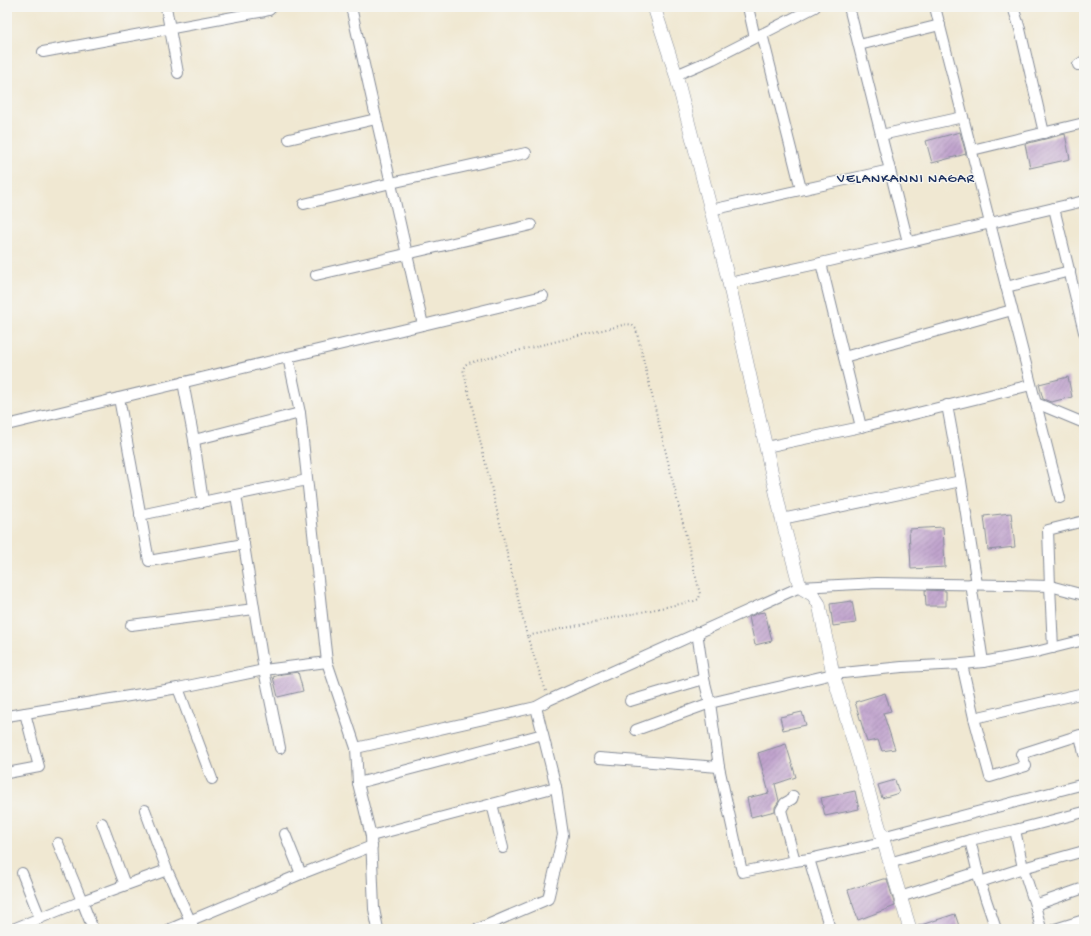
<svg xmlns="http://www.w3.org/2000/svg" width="1091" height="936" font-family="'Gochi Hand',sans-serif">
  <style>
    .building { fill: url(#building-hatch) }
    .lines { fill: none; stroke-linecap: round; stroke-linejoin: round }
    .minor-casing { stroke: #868c98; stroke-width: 12 }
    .major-casing { stroke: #868c98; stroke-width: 14 }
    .path { stroke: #868c98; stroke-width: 2; stroke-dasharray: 1 3; stroke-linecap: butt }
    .minor { stroke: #fff; stroke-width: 10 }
    .major { stroke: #fff; stroke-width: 13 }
    .labels { text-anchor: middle; stroke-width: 3; stroke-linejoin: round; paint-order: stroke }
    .neighbourhood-label { font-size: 14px; letter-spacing: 1px; fill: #1b2f5e; stroke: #f6f6f2 }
  </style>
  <defs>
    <pattern id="building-hatch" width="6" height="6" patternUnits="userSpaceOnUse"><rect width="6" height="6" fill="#c1a4cd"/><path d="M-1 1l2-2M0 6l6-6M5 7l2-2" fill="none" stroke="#9c86aa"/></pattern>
  </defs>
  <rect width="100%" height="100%" fill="#f6f6f2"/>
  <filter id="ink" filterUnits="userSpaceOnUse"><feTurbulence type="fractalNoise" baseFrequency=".025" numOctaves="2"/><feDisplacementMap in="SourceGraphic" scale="8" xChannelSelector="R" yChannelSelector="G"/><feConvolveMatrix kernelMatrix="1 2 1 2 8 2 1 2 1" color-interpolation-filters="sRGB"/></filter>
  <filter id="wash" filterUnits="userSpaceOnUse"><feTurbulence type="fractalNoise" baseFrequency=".012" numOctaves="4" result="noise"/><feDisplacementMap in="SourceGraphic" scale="16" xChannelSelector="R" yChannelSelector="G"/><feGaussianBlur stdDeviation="0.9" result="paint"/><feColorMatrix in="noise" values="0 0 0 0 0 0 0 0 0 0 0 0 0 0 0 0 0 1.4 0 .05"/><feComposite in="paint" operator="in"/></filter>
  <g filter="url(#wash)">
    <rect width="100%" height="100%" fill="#f0e8d2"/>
    <g id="blocks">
      <g class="building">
        <path d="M960 132 966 154 932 163 926 141Z"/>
        <path d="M1065 134 1070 159 1030 168 1025 144Z"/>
        <path d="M1068 377 1072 397 1051 402 1043 399 1039 384Z"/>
        <path d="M1011 513 1015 547 988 550 984 516Z"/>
        <path d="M943 527 945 567 911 569 909 529Z"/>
        <path d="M925 590 946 591V606H926Z"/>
        <path d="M852 601 856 623 833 626 830 604Z"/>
        <path d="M765 612 772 641 755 645 749 617 758 613Z"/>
        <path d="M298 672 303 691 278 697 273 677 282 674Z"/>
        <path d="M885 693 891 711 883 713 895 749 882 751 878 740 867 742 855 702Z"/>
        <path d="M802 712 806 725 783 730 780 717Z"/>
        <path d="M786 744 796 777 775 784 779 801 775 807V811L751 817 747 798 769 793 758 753Z"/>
        <path d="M895 780 899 793 882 798 878 785Z"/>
        <path d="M855 791 859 809 825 816 821 798Z"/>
        <path d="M883 879H887L895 906 858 920 848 890Z"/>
        <path d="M955 914 960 929H918V926Z"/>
      </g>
    </g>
  </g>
  <g filter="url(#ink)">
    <use href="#blocks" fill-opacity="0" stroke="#868c98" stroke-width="1"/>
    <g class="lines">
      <g class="minor-casing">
        <g id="minor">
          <path d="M166 7 178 73"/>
          <path d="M351 7 423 325 288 357 300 413 327 662 356 748 358 783 371 836 374 909 378 929"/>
          <path d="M748 7 755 38"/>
          <path d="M849 7 908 242"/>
          <path d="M935 7 1060 498"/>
          <path d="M1013 7 1020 29 1044 133"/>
          <path d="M762 34 801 189"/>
          <path d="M859 45 940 25"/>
          <path d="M43 52 265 11 269 10 272 7"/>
          <path d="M1078 65 1084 61"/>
          <path d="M676 75 713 59 815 7"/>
          <path d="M881 135 963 117"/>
          <path d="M289 139 376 119"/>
          <path d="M972 150 1084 123"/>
          <path d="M304 204 391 183 526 153"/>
          <path d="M1054 208 1084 332"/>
          <path d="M711 210 890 170"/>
          <path d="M821 263 861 427"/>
          <path d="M316 275 531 225"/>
          <path d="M729 283 821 263 1084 201"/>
          <path d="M1006 287 1070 271"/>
          <path d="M423 325 543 296"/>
          <path d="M844 357 1012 310"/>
          <path d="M183 382 194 440 203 502"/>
          <path d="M119 398 149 561 244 544"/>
          <path d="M1036 403 1084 423"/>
          <path d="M947 405 961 481 977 584"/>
          <path d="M7 425 288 357"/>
          <path d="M194 440 300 413"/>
          <path d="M766 447 861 427 1031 385"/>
          <path d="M236 495 264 670 280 748"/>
          <path d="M140 515 307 480"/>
          <path d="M782 519 961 481"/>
          <path d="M971 584 983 662"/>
          <path d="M131 625 254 609"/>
          <path d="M697 632 704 679 710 703 719 767 742 872 795 861 809 859 883 842"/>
          <path d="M1053 648 1050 586 1048 530 1084 521"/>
          <path d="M962 664 974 718 990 777 1026 766 1021 754 1080 735 1084 754"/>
          <path d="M178 688 212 779"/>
          <path d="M630 701 704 679"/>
          <path d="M7 716 178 688 264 670 327 662"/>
          <path d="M974 718 1084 693"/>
          <path d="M636 730 710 703 833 674 902 667 962 664 983 662 1036 652 1084 640"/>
          <path d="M356 748 536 707 549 700 800 587 877 583 1007 585 1050 586 1084 595"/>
          <path d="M599 758 719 767"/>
          <path d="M7 773 39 767 25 713"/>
          <path d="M358 783 543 734"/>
          <path d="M793 796 792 799 785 803 781 810 795 861"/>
          <path d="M492 804 503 848"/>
          <path d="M145 810 167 870 194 929"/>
          <path d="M102 823 125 885"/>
          <path d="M1015 830 1023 868 1035 905 1041 929"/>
          <path d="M285 834 301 874"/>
          <path d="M371 836 556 787"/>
          <path d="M882 837 1084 784"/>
          <path d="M970 840 980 882 996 929"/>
          <path d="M58 843 82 901 167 870"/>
          <path d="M809 859 830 929"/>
          <path d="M889 863 970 840 1015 830 1084 812"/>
          <path d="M22 873 40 918"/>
          <path d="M980 882 1023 868 1084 851"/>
          <path d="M900 897 978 872"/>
          <path d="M1035 905 1084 888"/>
          <path d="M13 929 82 901 93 929"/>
          <path d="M170 929 301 874 372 846"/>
          <path d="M478 929 548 899 563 835 556 787 536 707"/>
          <path d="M1055 929 1084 920"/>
        </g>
      </g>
      <g class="major-casing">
        <path id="major" d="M654 7 676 75 711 210 729 283 782 519 800 587 813 595 819 604 833 674 910 929"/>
      </g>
      <path class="path" d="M527 636 463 369 465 365 468 363 627 324 632 325 636 329 700 594 699 599 694 601 527 636 546 691"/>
      <use href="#minor" class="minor"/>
      <use href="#major" class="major"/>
    </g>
  </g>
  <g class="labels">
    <g class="neighbourhood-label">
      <text x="906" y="182">VELANKANNI NAGAR</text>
    </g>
  </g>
  <rect width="1091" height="936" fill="none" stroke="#f6f6f2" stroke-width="24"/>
</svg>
